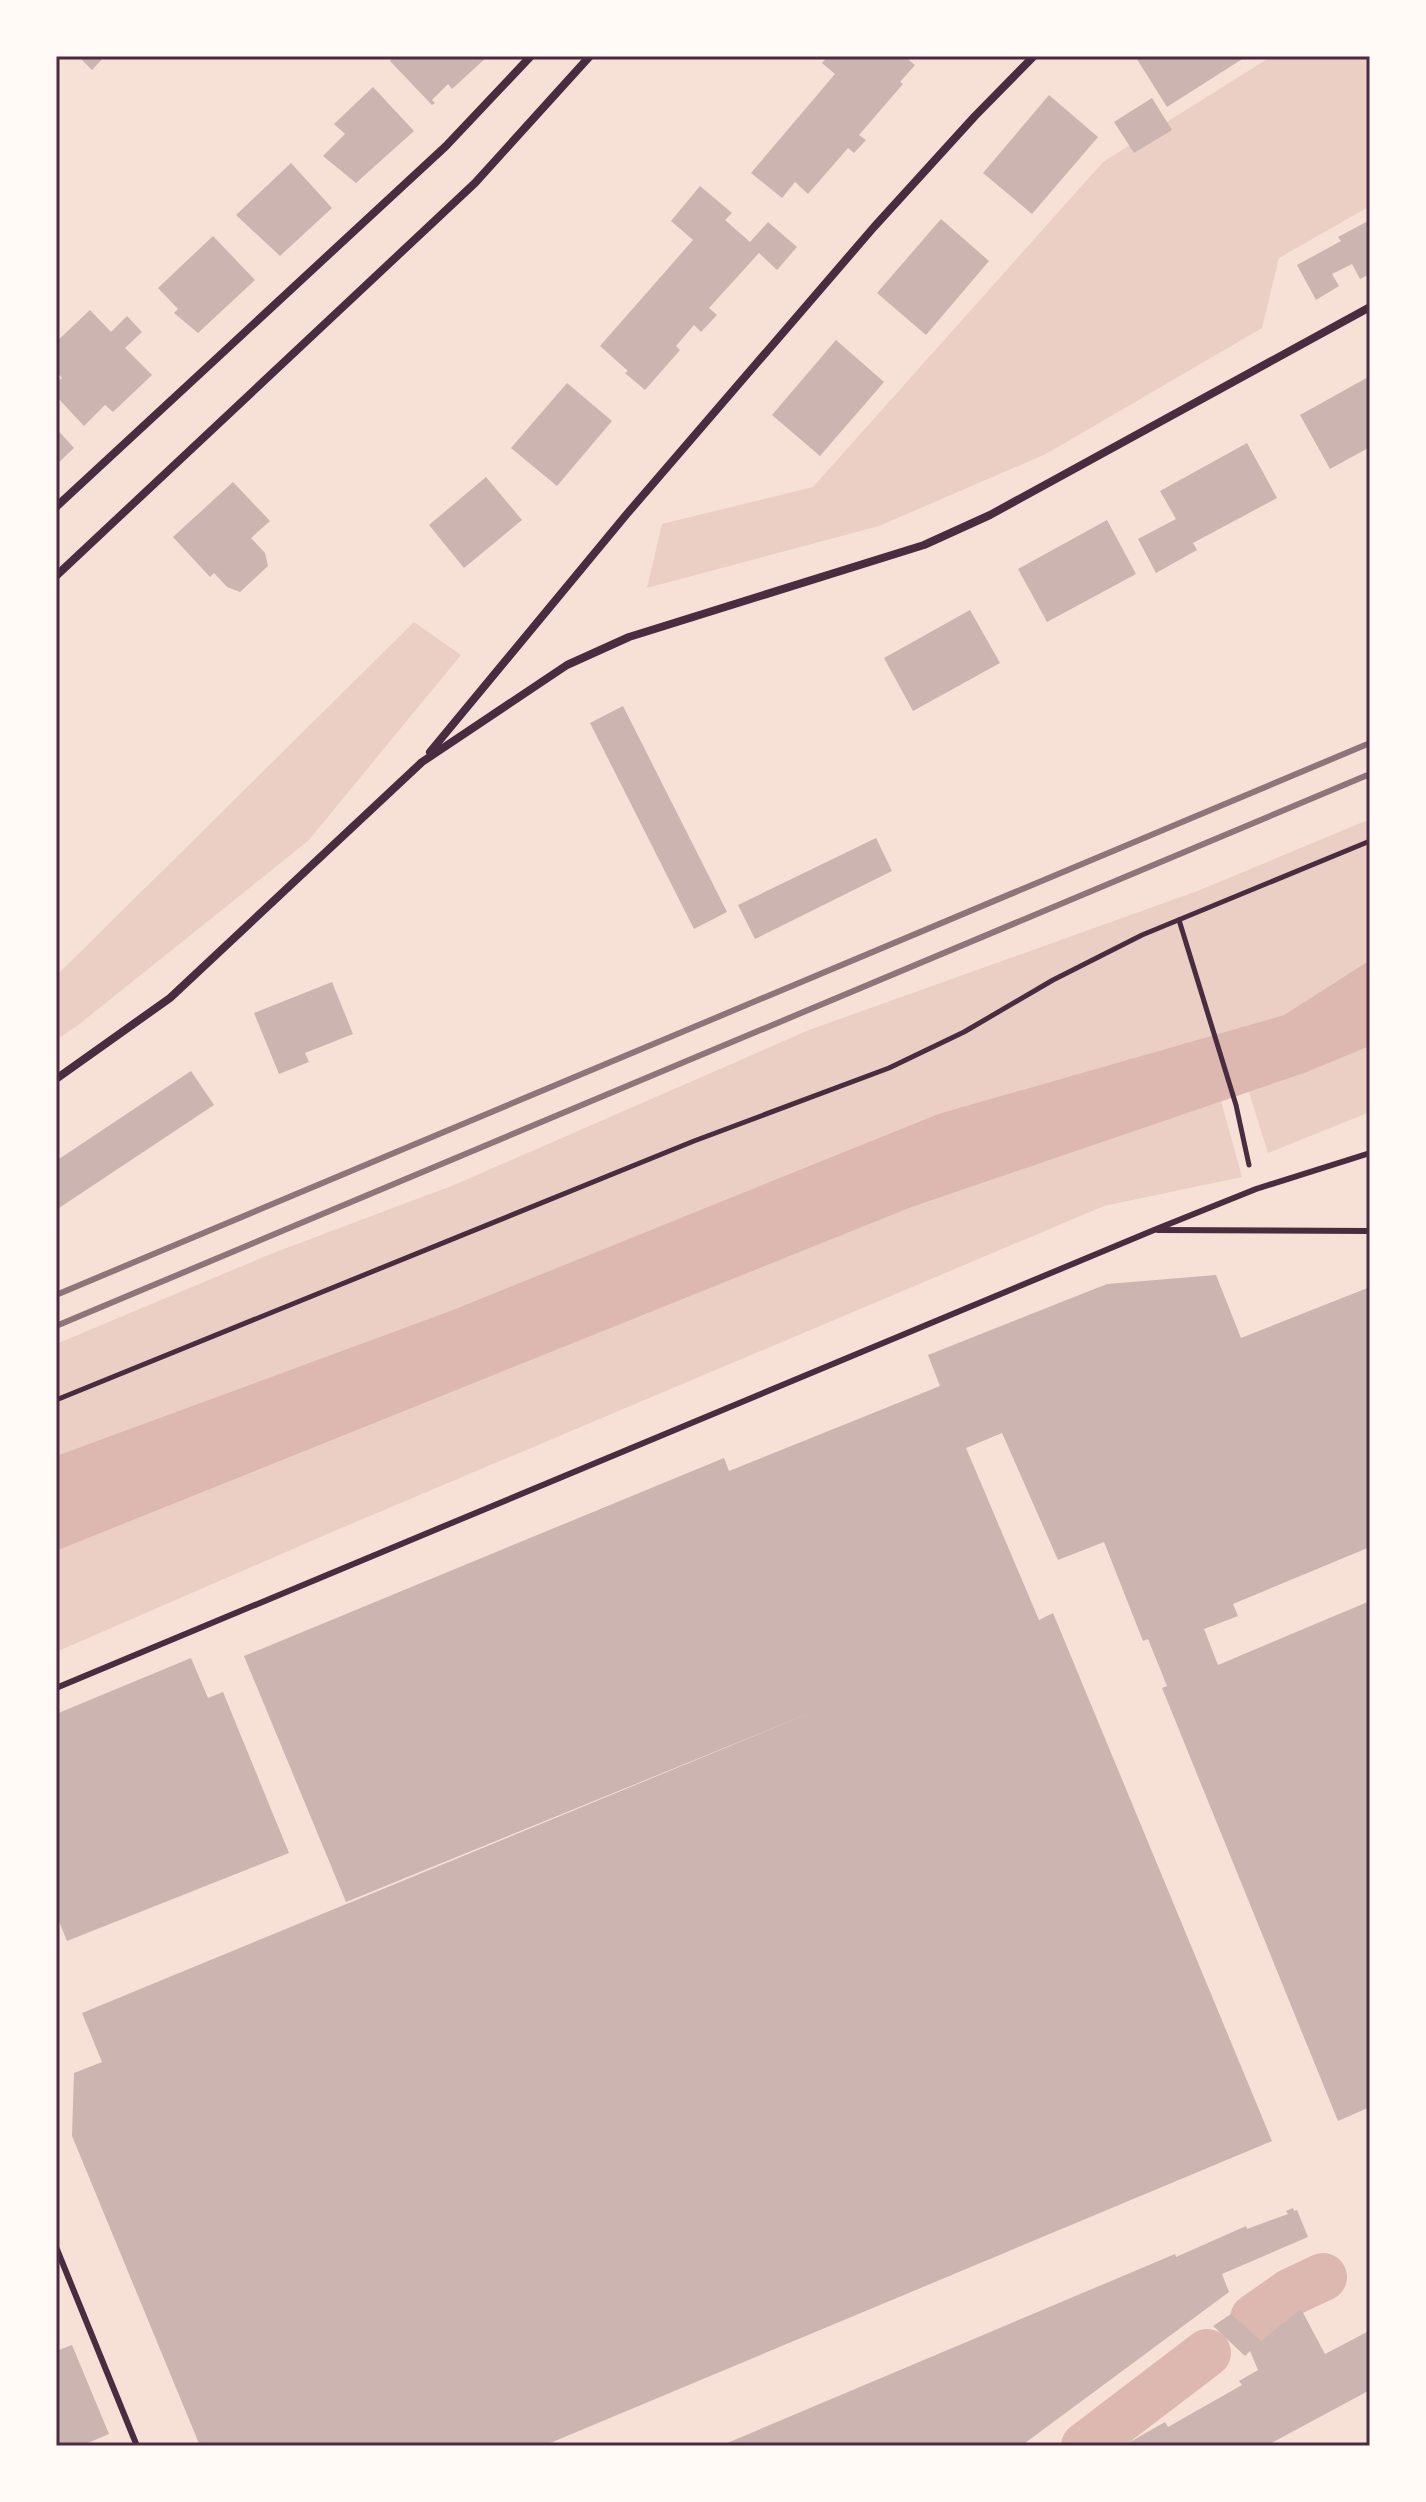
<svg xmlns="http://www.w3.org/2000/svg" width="1426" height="2502" font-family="Spectral,serif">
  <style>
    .green { fill: #ebcfc5 }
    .water { fill: #dcb8b0 }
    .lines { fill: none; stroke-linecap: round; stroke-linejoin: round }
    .canal { stroke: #dcb8b0; stroke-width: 48 }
    .building { fill: #ccb4b1 }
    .path { stroke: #4a2c40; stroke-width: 5 }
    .service { stroke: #4a2c40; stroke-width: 6 }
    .minor { stroke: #4a2c40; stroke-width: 8 }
    .rail { stroke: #8f747c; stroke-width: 6 }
    .neatline { fill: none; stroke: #4a2c40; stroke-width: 3 }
  </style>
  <rect width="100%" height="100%" fill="#f7e1d7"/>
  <g class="green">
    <path d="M1272 56H1370V206L1279 258 1262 328 1046 454 879 526 647 588 662 524 813 487 1103 162Z"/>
    <path d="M414 622 461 655 308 841 77 1026 56 1040V976Z"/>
    <path d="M1370 819V960L1284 1015 938 1114 450 1311 56 1456V1344L273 1253 454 1185 809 1030 1200 890Z"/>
    <path d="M1370 1046V1112L1268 1153 1249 1092Z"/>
    <path d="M1221 1101 1242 1177 1104 1206 325 1535 56 1652V1551L912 1207Z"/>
  </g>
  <path class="water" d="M1370 960V1046L1304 1073 912 1207 56 1551V1456L450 1311 938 1114 1284 1015Z"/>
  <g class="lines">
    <g class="canal">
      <path d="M1254 2318 1291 2292 1323 2277"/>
      <path d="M1085 2446 1207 2353"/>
    </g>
  </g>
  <g class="building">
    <path d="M78 56H105L92 70Z"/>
    <path d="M395 56H488L452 89 448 84 432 100 435 103 432 105 390 61Z"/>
    <path d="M828 56H904L915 65 900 82 903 84 859 135 866 140 854 153 848 148 808 194 795 182 782 198 751 173 835 74 822 63Z"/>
    <path d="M1135 56H1247L1167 107Z"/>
    <path d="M373 87 414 131 356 183 323 156 345 134 334 124Z"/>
    <path d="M1049 95 1098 137 1032 214 983 173Z"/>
    <path d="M1152 98 1172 130 1134 153 1114 122Z"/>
    <path d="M291 163 332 208 280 256 236 215Z"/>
    <path d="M700 186 732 213 725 220 750 242 768 222 797 247 777 270 759 253 709 308 717 315 701 332 694 325 676 346 680 350 645 390 625 373 628 371 600 346 693 240 671 221Z"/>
    <path d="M941 219 989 261 926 335 877 293Z"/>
    <path d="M1370 220V274L1360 279 1352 264 1332 274 1339 286 1316 300 1297 265 1341 241 1338 237Z"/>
    <path d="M213 236 255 280 198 333 174 313 178 309 158 288Z"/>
    <path d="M90 310 111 332 127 316 142 332 125 348 152 375 113 412 105 405 84 426 56 396V383L62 378 56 371V342Z"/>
    <path d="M836 340 884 382 820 456 772 415Z"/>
    <path d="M1370 376V447L1330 469 1300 415Z"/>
    <path d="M567 383 612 421 557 486 511 448Z"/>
    <path d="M56 428 74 448 56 465Z"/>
    <path d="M1247 443 1277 498 1193 543 1197 550 1156 573 1138 539 1176 519 1160 491Z"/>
    <path d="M486 477 522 520 464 568 429 525Z"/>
    <path d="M233 482 270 521 251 538 265 553 268 566 240 592 227 587 214 573 210 577 173 537Z"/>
    <path d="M1107 520 1136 574 1047 622 1018 569Z"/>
    <path d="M970 610 1000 663 913 711 884 658Z"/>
    <path d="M623 706 727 912 694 929 590 723Z"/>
    <path d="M876 838 892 871 755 939 738 905Z"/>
    <path d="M332 982 353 1034 305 1053 309 1062 279 1074 254 1013Z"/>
    <path d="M191 1071 214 1105 56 1210V1161Z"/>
    <path d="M1216 1275 1241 1338 1370 1287V1547L1233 1604 1238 1616 1204 1629 1218 1665 1370 1601V2107L1338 2121 1162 1688 1167 1686 1148 1639 1143 1641 1104 1542 1058 1560 1002 1433 966 1448 1039 1620 1053 1613 1272 2141 543 2446H200L72 2136 74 2073 102 2062 82 2013 827 1706 346 1902 244 1656 724 1458 729 1471 940 1386 928 1355 1107 1284Z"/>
    <path d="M191 1658 208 1698 223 1692 289 1853 67 1941 56 1914V1714Z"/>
    <path d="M1293 2208 1294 2211 1297 2210 1308 2237 1222 2274 1229 2292 1021 2446H720L1175 2254 1176 2257 1246 2226 1247 2229 1288 2214 1286 2211Z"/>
    <path d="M1301 2309 1325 2354 1367 2332 1370 2337V2390L1266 2446H1123L1165 2422 1168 2427 1242 2385 1239 2381 1258 2370 1250 2351 1245 2356 1213 2326 1231 2314 1261 2341Z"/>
    <path d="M72 2345 109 2434 81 2446H56V2351Z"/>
  </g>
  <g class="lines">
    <g class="path">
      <path d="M1179 920 1236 1105 1249 1165"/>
      <path d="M56 1400 694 1141 889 1068 964 1032 1053 980 1142 935 1370 841"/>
    </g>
    <g class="service">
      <path d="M1158 1230 1370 1231"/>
      <path d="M56 1688 1154 1230 1256 1189 1370 1153"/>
      <path d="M56 2247 137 2446"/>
    </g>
    <g class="minor">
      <path d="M56 507 446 146 531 56"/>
      <path d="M56 576 475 183 590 56"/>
      <path d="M430 752 626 515 874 227 975 116 1034 56"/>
      <path d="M56 1079 170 998 422 762 567 665 629 637 924 545 990 515 1370 307"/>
    </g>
    <g class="rail">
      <path d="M56 1295 1370 743"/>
      <path d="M56 1326 1370 774"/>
    </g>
  </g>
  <rect width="1426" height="2502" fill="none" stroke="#fffaf5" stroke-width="116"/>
  <rect x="58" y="58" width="1310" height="2386" class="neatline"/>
</svg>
